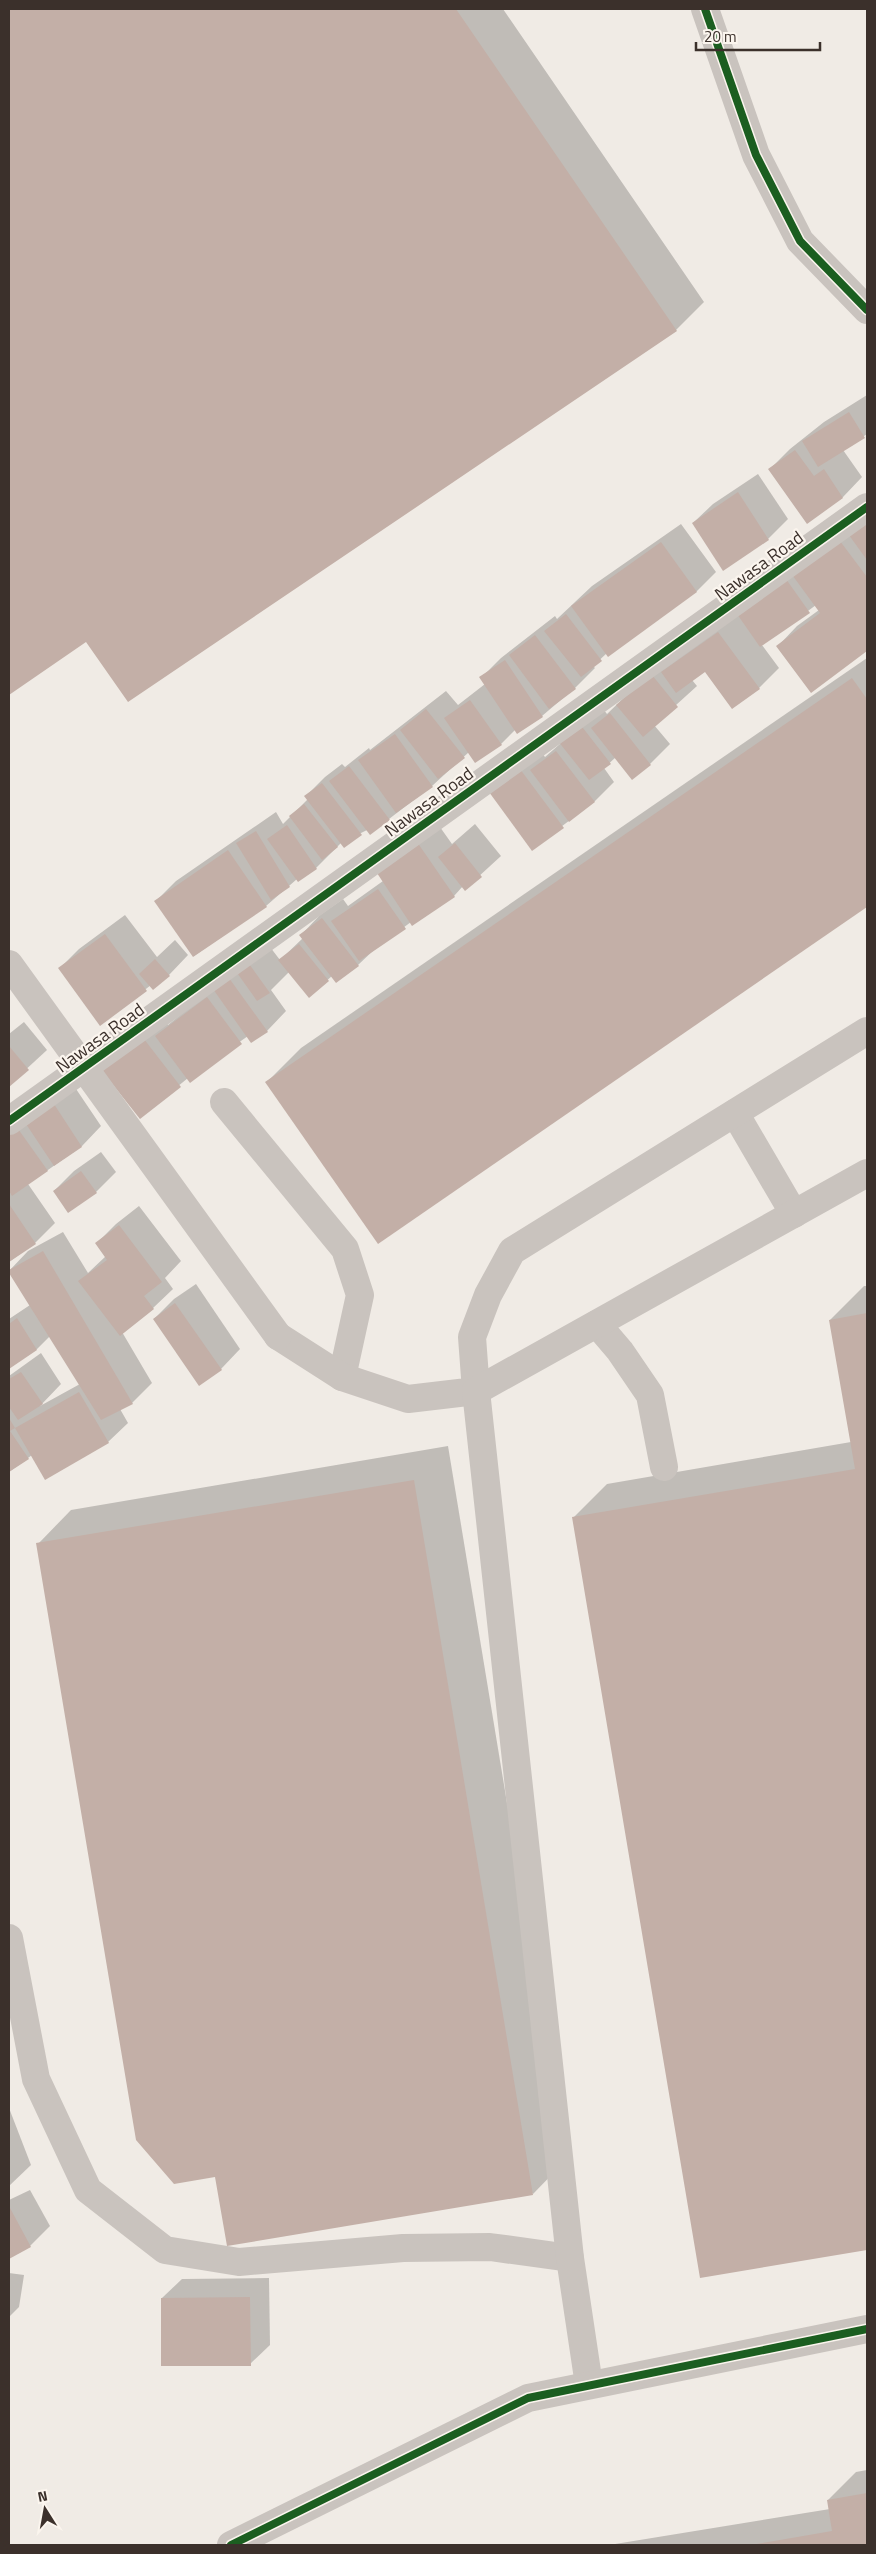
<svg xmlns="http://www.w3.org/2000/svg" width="876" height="2554" font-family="'Titillium Web',sans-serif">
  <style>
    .shadow { fill: #0003 }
    .building { fill: #c3afa7 }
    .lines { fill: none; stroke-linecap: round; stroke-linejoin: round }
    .minor { stroke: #c9c3be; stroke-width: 28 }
    .minor-bridge { stroke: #c9c3be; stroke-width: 28 }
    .cycleway-casing { stroke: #fbf5ee; stroke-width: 11 }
    .cycleway { stroke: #1b5e20; stroke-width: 8 }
    .labels { text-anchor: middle; stroke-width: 4.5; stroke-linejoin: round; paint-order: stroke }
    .street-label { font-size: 18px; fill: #3b302b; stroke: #fbf5ee }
  </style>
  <rect width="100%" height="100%" fill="#f0ebe5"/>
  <g class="shadow">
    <path d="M9 9H503L704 302 676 330 87 640 9 693Z"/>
    <path d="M867 395V434L843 450 862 477 843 497 807 522 770 469 790 449 824 422Z"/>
    <path d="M758 474 788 519 768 539 724 569 693 523 713 504Z"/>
    <path d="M867 512V650L811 691 778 646 797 626 819 610 816 605 762 645 779 668 759 688 732 707 705 670 692 680 697 686 654 725 670 744 650 764 616 757 604 768 614 782 595 801 532 849 490 792 540 750 545 757 561 743 596 700 607 714 637 685Z"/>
    <path d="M681 524 716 572 696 592 607 653 593 666 595 668 575 688 542 716 516 729 501 744 469 752 432 786 389 819 341 843 316 868 297 879 266 906 194 956 156 901 176 881 276 812 283 824 308 799 306 796 325 777 342 764 345 767 369 748 370 750 446 691 458 705 485 684 481 678 501 658 555 616 557 619 592 586Z"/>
    <path d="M867 658V905L378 1242 267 1082 301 1048Z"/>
    <path d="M435 820 452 844 475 824 501 856 465 889 463 886 454 896 411 922 377 947 358 965 332 976 309 996 289 972 271 990 286 1011 267 1031 248 1036 188 1078 140 1117 104 1071 164 1020 168 1025 267 943 280 960 303 938 301 935 320 915 343 899 348 906 383 881Z"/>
    <path d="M125 915 157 957 175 940 188 955 169 975 151 985 101 1024 60 968 79 949Z"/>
    <path d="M24 1022 47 1050 9 1085V1034Z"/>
    <path d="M72 1083 101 1126 82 1146 28 1184 55 1223 35 1243 9 1262V1127Z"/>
    <path d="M101 1152 116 1172 96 1192 54 1191 74 1171Z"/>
    <path d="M139 1206 181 1261 165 1278 173 1289 153 1308 122 1332 152 1383 132 1403 120 1409 128 1423 108 1442 32 1455 9 1472V1376L41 1353 61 1384 40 1406 80 1384 50 1336 37 1349 9 1368V1319L30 1305 9 1271 28 1251 63 1232 88 1273 106 1256 97 1243 116 1224Z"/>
    <path d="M196 1284 240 1349 221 1369 154 1319 174 1299Z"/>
    <path d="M864 1286H867V2249L701 2277 573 1518 607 1484 851 1442 830 1320Z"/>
    <path d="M448 1446 566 2160 533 2194 38 1544 71 1510Z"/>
    <path d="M9 2108 31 2165 9 2186Z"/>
    <path d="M30 2190 50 2226 30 2246 9 2257V2200Z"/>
    <path d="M9 2273 24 2275 19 2307 9 2317Z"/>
    <path d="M269 2278 270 2345 250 2364 162 2298 182 2279Z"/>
    <path d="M867 2470V2545H609L830 2509 828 2500 856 2472Z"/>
  </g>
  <g class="building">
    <path d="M9 9H456L677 331 128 702 86 642 9 695Z"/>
    <path d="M849 412 865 438 818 467 802 441Z"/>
    <path d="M795 450 814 476 824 469 843 498 807 524 768 469Z"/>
    <path d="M738 492 769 540 723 571 692 523Z"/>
    <path d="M867 516V560L846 531Z"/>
    <path d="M837 537 867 577V651L811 693 776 646 820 613 790 572Z"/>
    <path d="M661 542 697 592 608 657 571 606Z"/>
    <path d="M786 579 810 613 760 647 737 614Z"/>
    <path d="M566 614 602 661 581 677 544 631Z"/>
    <path d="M718 632 760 689 732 709 705 672 676 693 661 672Z"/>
    <path d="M535 635 576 689 549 709 509 655Z"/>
    <path d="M505 660 543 717 517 734 479 677Z"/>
    <path d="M652 675 678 707 643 737 616 705Z"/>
    <path d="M852 678 867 699V907L378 1244 265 1082Z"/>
    <path d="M470 700 502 745 475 763 444 718Z"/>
    <path d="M426 709 465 758 438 779 400 730Z"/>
    <path d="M610 713 651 765 632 780 591 728Z"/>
    <path d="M576 719 611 764 589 780 554 736Z"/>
    <path d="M395 734 433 787 396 813 358 760Z"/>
    <path d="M556 751 595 802 569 822 530 770Z"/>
    <path d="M349 766 390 820 370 835 329 781Z"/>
    <path d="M520 769 564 828 532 851 489 792Z"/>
    <path d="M322 783 362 835 344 848 304 796Z"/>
    <path d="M304 804 338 847 322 860 289 816Z"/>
    <path d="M287 825 317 869 298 882 267 839Z"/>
    <path d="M256 831 290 887 271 900 236 843Z"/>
    <path d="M415 839 455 897 412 926 373 867Z"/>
    <path d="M455 843 482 877 465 891 438 857Z"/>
    <path d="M228 850 267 907 193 957 154 901Z"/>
    <path d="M378 889 406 929 359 961 331 921Z"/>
    <path d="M322 918 359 966 336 983 299 935Z"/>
    <path d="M105 934 147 991 100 1026 58 968Z"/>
    <path d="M299 944 329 981 309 998 278 960Z"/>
    <path d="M155 959 170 976 153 990 139 974Z"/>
    <path d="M247 961 270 993 257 1001 235 970Z"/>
    <path d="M229 978 268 1032 251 1043 213 989Z"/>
    <path d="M207 997 242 1044 190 1083 155 1036Z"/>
    <path d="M144 1039 181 1087 140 1119 102 1071Z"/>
    <path d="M9 1046 29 1070 9 1087Z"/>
    <path d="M52 1101 82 1147 54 1166 24 1121Z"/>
    <path d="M16 1126 48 1171 12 1196 9 1191V1132Z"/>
    <path d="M81 1171 97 1193 68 1213 53 1191Z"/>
    <path d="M9 1204 36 1244 9 1262Z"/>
    <path d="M119 1225 162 1282 144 1296 154 1309 120 1336 78 1281 107 1260 95 1243Z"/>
    <path d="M43 1251 133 1404 101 1420 9 1273V1270Z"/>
    <path d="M175 1303 222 1370 199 1386 153 1319Z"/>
    <path d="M867 1313V2250L700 2278 572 1517 855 1469 829 1320Z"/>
    <path d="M17 1318 37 1350 9 1369V1324Z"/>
    <path d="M21 1372 43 1404 18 1420 9 1407V1379Z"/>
    <path d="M79 1392 109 1443 45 1480 15 1428Z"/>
    <path d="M9 1418 15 1428 10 1431 29 1459 9 1472Z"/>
    <path d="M414 1480 533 2195 227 2246 215 2177 174 2184 136 2140 36 1543Z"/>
    <path d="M10 2208 31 2247 9 2259V2209Z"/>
    <path d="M250 2297 251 2366H161V2298Z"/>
    <path d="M867 2493V2545H751L832 2531 827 2500Z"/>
  </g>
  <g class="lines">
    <g class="minor">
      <path d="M705 9 756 155 800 241 867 310"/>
      <path d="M224 1102 345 1249 360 1295 342 1377"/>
      <path d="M735 1113 794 1214"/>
      <path d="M9 1121 867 507"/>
      <path d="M597 1324 620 1351 650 1395 664 1467"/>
      <path d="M278 1336 342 1377 408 1399 476 1391 472 1337 488 1295 512 1251 867 1031"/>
      <path d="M9 1938 36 2079 88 2190 165 2250 239 2262 403 2248 490 2247 570 2258"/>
      <path d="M589 2385 570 2258 476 1391 867 1173"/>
      <path d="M231 2545 528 2398 867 2329"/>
    </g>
    <path class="minor-bridge" d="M9 964 278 1336"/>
    <g class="cycleway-casing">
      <g id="cycleway">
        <path d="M705 9 756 155 800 241 867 310"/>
        <path d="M9 1121 867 507"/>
        <path d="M231 2545 528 2398 867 2329"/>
      </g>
    </g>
    <use href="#cycleway" class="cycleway"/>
  </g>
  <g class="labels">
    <g class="street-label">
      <text transform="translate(759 566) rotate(-36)" y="6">Nawasa Road</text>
      <text transform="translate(429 802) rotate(-36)" y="6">Nawasa Road</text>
      <text transform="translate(100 1038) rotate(-36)" y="6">Nawasa Road</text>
    </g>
  </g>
  <rect width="876" height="2554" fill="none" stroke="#3b302b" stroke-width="20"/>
  <g transform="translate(45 2509) rotate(349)" stroke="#fbf5ee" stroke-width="4" paint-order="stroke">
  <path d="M0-4L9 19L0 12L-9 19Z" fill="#3b302b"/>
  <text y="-8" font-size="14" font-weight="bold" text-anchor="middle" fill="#3b302b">N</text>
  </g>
  <path d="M696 42v8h124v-8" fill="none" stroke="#3b302b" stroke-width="2.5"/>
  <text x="704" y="42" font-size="15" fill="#3b302b" stroke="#fbf5ee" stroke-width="4" paint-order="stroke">20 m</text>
</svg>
